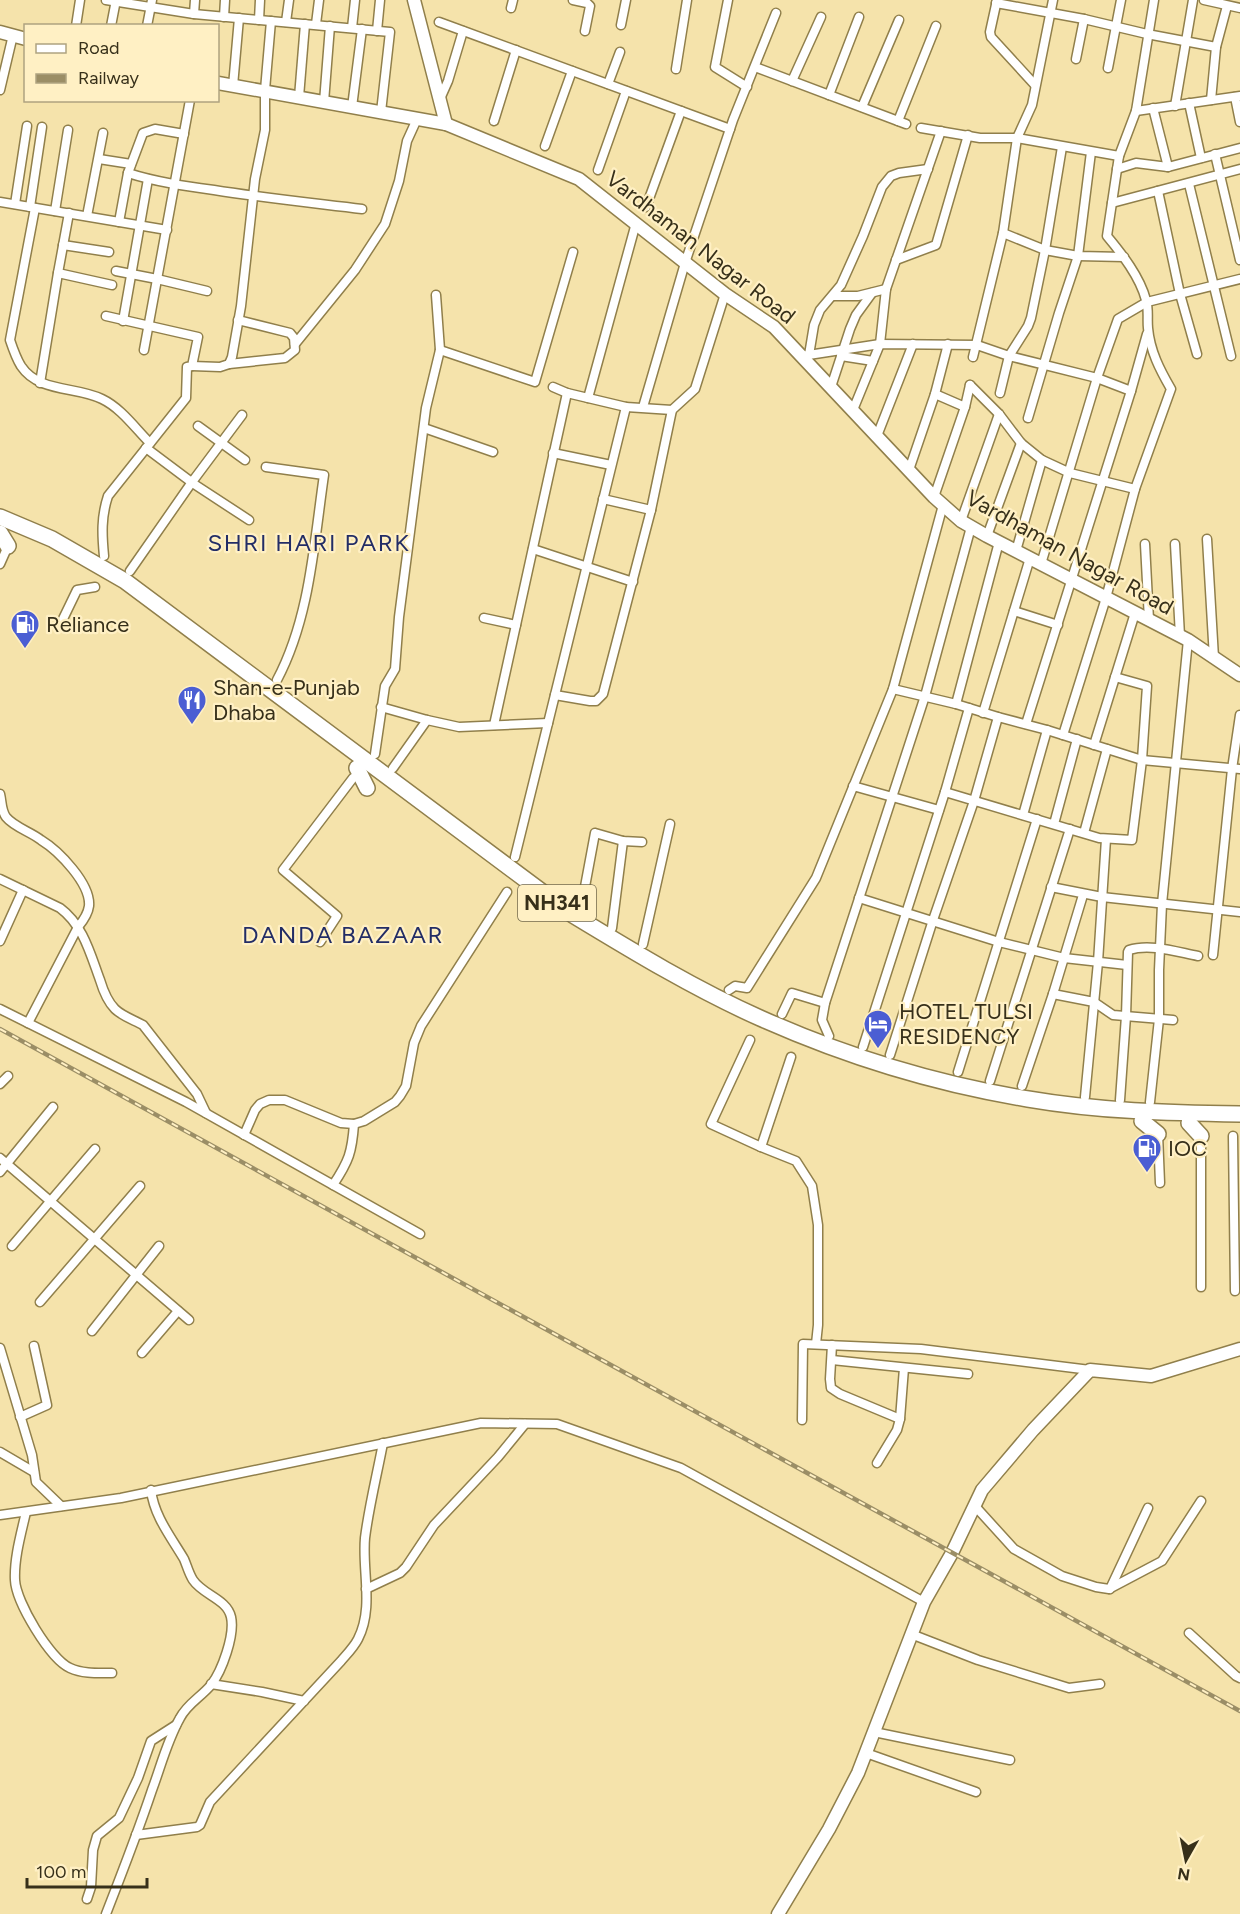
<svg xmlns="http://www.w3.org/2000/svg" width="1240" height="1914" font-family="Figtree,sans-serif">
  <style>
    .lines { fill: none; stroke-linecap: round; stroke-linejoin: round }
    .street-casing { stroke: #907f4b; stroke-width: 11 }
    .secondary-casing { stroke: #907f4b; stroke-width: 15 }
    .highway-casing { stroke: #907f4b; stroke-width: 18 }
    .street { stroke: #fff; stroke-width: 8 }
    .secondary { stroke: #fff; stroke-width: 12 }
    .highway { stroke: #fff; stroke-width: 15 }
    .rail-casing { stroke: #9b8e66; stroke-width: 4.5 }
    .rail { stroke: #fff0c4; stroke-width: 2; stroke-dasharray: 7; stroke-linecap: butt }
    .labels { text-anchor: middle; stroke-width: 4.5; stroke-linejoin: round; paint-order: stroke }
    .shield { fill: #fff0c4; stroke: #736a4d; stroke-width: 1.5 }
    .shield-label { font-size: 21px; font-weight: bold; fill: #37301a }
    .street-label { font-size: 22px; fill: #37301a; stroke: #fff0c4 }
    .poi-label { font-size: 22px; fill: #37301a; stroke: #fff0c4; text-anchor: start }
    .neighbourhood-label { font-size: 24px; letter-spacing: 1.5px; fill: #232d66; stroke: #fff0c4 }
  </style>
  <rect width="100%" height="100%" fill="#f5e3ab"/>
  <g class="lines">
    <g class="street-casing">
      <g id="street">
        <path d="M106 0 194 14 390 32 381 112"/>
        <path d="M573 0 587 3 590 6 585 31"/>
        <path d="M728 0 715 67 747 87"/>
        <path d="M997 0 990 32 991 37 1035 85"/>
        <path d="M1204 0 1240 8"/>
        <path d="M996 3 1084 19 1147 34 1216 47"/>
        <path d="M511 8 513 0"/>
        <path d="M194 14 195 0"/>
        <path d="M224 17 225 0"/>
        <path d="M259 20 260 0"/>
        <path d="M286 22 289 0"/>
        <path d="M439 22 730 129"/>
        <path d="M316 24 319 0"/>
        <path d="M621 25 626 0"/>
        <path d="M76 26 80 0"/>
        <path d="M111 26 116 0"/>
        <path d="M147 26 152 0"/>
        <path d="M352 28 355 0"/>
        <path d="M377 31 380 0"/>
        <path d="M1076 59 1084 19"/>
        <path d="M755 67 906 124"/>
        <path d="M1108 68 1121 0"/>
        <path d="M676 69 687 0"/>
        <path d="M792 81 821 17"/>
        <path d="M608 84 620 52"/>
        <path d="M233 86 239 18"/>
        <path d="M0 90 13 35"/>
        <path d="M829 95 859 17"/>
        <path d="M299 97 305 24"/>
        <path d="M1235 97 1240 122"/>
        <path d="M440 99 448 81 463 31"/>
        <path d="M1211 100 1216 47 1227 6"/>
        <path d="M324 102 330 26"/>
        <path d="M1189 103 1201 158"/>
        <path d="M1175 106 1193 0"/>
        <path d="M352 107 362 29"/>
        <path d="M862 107 899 20"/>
        <path d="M1153 108 1168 167"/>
        <path d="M1136 111 1240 96"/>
        <path d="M494 121 516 50"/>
        <path d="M898 121 936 26"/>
        <path d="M921 128 980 138H1017L1119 156"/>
        <path d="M545 146 572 71"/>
        <path d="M1215 154 1240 260"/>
        <path d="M99 159 131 164"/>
        <path d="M1117 169 1136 163 1168 167 1240 148"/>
        <path d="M598 170 626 91"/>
        <path d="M128 173C156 182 185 186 214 190 264 198 313 203 362 209"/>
        <path d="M1189 184 1231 356"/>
        <path d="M1158 191 1180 294 1197 354"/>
        <path d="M0 202 167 230"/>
        <path d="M1112 203 1240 169"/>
        <path d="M15 204 27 126"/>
        <path d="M30 207 42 127"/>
        <path d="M646 207 681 111"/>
        <path d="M35 208 10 340C13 349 16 358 21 366 39 393 76 386 102 399 121 408 135 428 150 443"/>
        <path d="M55 211 68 130"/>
        <path d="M87 216 103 133"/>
        <path d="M119 222 128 173 143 133 155 129 184 134"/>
        <path d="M1003 233 1045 250 1078 256 1124 257"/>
        <path d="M63 245 109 252"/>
        <path d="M896 260 936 245 968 135"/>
        <path d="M116 271 157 279 207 291"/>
        <path d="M58 273 112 285"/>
        <path d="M833 296H858L886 289"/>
        <path d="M123 321 148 179"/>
        <path d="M295 344 355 270 385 224 399 181 407 141 417 119"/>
        <path d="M144 350 190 100"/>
        <path d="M440 350 535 382 573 252"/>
        <path d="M809 355 814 325 820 310 841 285 863 236 882 187 891 176 899 173 928 169"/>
        <path d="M802 356 880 344 977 345 1009 356 1097 378 1131 391"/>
        <path d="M841 356 873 361"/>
        <path d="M973 357 1003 233 1017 138 1032 105 1053 0"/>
        <path d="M229 364 285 358 295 350 294 338 290 333 238 320"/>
        <path d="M192 366 220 367 229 364 232 357 241 306 255 179 265 130V90L271 21"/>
        <path d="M40 383 58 273 69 213"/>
        <path d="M970 385 999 414 1021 443 1042 460 1070 473 1135 489"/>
        <path d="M553 387 567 393 626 407 672 410"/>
        <path d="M831 387 850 329 856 315 872 293"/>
        <path d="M1000 393 1009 356 1028 326 1031 318 1045 250 1062 147"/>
        <path d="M935 394 965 407"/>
        <path d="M588 398 636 223"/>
        <path d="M643 407 685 263 733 120 776 13"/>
        <path d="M853 410 880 344 886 289 941 131"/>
        <path d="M1028 418 1059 313 1078 256 1091 152"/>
        <path d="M198 426 245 460"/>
        <path d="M424 428 493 452"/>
        <path d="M877 436 913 344"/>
        <path d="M146 448 194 484 249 520"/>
        <path d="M553 453 611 465"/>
        <path d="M266 467 324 475C314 543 310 618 277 680"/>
        <path d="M909 470 935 394 948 344"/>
        <path d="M934 497 965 407 970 385"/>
        <path d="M603 499 651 510"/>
        <path d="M961 521 999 414"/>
        <path d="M987 536 1021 443"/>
        <path d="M1207 539 1214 658"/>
        <path d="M1145 544 1149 620"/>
        <path d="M1175 544 1180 636"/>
        <path d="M533 549 633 582"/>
        <path d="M1016 551 1042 460"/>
        <path d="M104 556C102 535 101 517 108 496L186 398 187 367 192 366 198 337 106 316"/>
        <path d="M0 564 8 546"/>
        <path d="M1041 564 1097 378 1118 319 1147 302 1240 279"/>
        <path d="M130 571 192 482 242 415"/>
        <path d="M1014 611 1058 625"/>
        <path d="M484 618 516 625"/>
        <path d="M62 621 77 590 95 587"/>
        <path d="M893 689 956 704 998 717 1047 730 1142 760 1240 769"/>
        <path d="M555 695 590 701H596L603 694 651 510 672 410 695 389 725 294"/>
        <path d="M956 704 999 542"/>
        <path d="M381 707 427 720 459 727 548 723"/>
        <path d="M983 713 1030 558"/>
        <path d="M1026 724 1131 391 1147 334"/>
        <path d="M494 725 567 393"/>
        <path d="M1063 735 1106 598 1135 489 1171 389C1160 370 1150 351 1148 328 1147 319 1149 309 1146 300 1140 277 1122 254 1107 236L1119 156 1136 111 1154 0"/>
        <path d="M1094 745 1135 613"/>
        <path d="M375 754 385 686 395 669 399 617 426 408 440 350 436 295"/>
        <path d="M393 768 427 720"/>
        <path d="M853 786 939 810"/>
        <path d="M945 792 1099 838 1132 840 1142 760 1147 686 1115 677"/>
        <path d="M0 794C2 802 1 810 6 817 14 827 31 832 41 840 59 851 91 884 89 906 88 914 83 921 78 927L28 1023"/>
        <path d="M1023 815 1047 730"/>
        <path d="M1054 824 1077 739"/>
        <path d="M1084 833 1107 749"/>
        <path d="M515 857 626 407"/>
        <path d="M0 879 60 908C83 925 90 953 100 980 103 990 107 1001 115 1009 122 1016 134 1020 143 1025L197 1094 206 1113"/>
        <path d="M1051 887 1102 897 1240 912"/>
        <path d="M859 898 999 942 1064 958 1127 965"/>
        <path d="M578 903 584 892 595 833 623 841 642 842"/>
        <path d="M612 928 623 841"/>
        <path d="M0 941 23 890"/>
        <path d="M320 942 337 916 283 870 353 778"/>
        <path d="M643 944 670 824"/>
        <path d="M1213 955 1232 769 1240 715"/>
        <path d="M729 990 735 986 747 988 816 878 893 689 943 505"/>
        <path d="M1053 994 1094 1002 1113 1015 1173 1020"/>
        <path d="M0 1009 186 1102 420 1234"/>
        <path d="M782 1014 792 993 825 1003"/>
        <path d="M829 1036 822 1020 825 1003 925 696 971 527"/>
        <path d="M750 1040 711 1124 761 1147 796 1161 812 1186 818 1225V1325L816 1344"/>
        <path d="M863 1047 945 792 969 708"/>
        <path d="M890 1055 933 920 974 801 998 717"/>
        <path d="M958 1072 1037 819"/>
        <path d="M990 1081 1070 829"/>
        <path d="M0 1084 8 1076"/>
        <path d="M1022 1086 1053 994 1083 895"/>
        <path d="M1085 1097 1098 962 1106 839"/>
        <path d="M1120 1100 1126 1016 1128 952 1129 950C1150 943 1177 952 1198 956"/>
        <path d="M1150 1102 1159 1019V970L1162 904 1188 640"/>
        <path d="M1158 1134 1160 1183"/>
        <path d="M244 1135 255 1110 260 1104 269 1100H285L341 1123 354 1124 364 1121 395 1102 400 1096 406 1086 414 1043 421 1026 507 892"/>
        <path d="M1201 1136V1287"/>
        <path d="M1233 1136 1235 1291"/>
        <path d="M761 1147 791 1057"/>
        <path d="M0 1158 189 1320"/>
        <path d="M0 1172 53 1107"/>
        <path d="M333 1185C349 1161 352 1152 354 1124"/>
        <path d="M12 1246 95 1149"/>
        <path d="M40 1302 140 1186"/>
        <path d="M92 1331 159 1246"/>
        <path d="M832 1345 830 1379 831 1388 840 1394 900 1419"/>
        <path d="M0 1348 32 1455 36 1482 61 1506"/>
        <path d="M142 1353 178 1311"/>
        <path d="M832 1360 968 1374"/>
        <path d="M20 1417 47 1405 34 1346"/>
        <path d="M802 1420 803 1344 921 1349 1090 1370"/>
        <path d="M0 1452 34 1472"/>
        <path d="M877 1463 897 1430 900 1419 904 1368"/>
        <path d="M974 1505 1014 1549 1062 1576 1096 1587 1109 1589 1162 1561 1201 1501"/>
        <path d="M26 1512C21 1534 14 1558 15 1580 16 1602 50 1659 70 1668 83 1674 98 1673 112 1673"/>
        <path d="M0 1515 121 1498 481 1423 557 1424 681 1468 924 1602"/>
        <path d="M366 1589 400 1573 406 1567 434 1525 498 1457 525 1424"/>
        <path d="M1110 1589 1148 1508"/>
        <path d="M1189 1633 1236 1676 1240 1678"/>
        <path d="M911 1634 978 1660 1069 1688 1100 1684"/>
        <path d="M211 1684 262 1692 304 1701"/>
        <path d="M874 1732 1010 1760"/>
        <path d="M866 1753 976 1792"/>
        <path d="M136 1835 197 1827 200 1825 210 1802 341 1661C347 1654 354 1647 358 1639 374 1608 362 1571 365 1538 369 1506 377 1475 383 1443"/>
        <path d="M87 1899 91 1887 93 1850 97 1836 119 1818 138 1778 151 1741 176 1725"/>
        <path d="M106 1914C122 1873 138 1832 152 1790 161 1766 167 1741 180 1718 187 1704 201 1697 211 1685 222 1671 235 1635 231 1617 227 1599 203 1595 193 1580 189 1574 187 1566 184 1559 171 1537 154 1516 151 1490"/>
      </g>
    </g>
    <g class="secondary-casing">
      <g id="secondary">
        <path d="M414 0 446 124"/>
        <path d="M0 32 26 39"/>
        <path d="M218 83 446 124 579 179 725 294 774 327 934 497 961 521 987 536 1188 640 1240 675"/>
        <path d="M778 1914 829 1829 858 1773 924 1602 952 1553 982 1490 1033 1430 1090 1370 1151 1376 1240 1349"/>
      </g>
    </g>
    <g class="highway-casing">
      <g id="highway">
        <path d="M0 517 52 539 125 581 573 915C634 952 695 989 760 1018 845 1056 936 1084 1028 1099 1098 1111 1169 1113 1240 1114"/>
        <path d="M0 533 8 546"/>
        <path d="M357 768 367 788"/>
        <path d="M1142 1121 1158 1134"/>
        <path d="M1189 1123 1201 1136"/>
      </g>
    </g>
    <use href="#street" class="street"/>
    <use href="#secondary" class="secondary"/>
    <use href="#highway" class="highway"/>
    <g class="rail-casing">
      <path id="rail" d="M0 1029 1240 1711"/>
    </g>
    <use href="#rail" class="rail"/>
  </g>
  <defs>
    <g id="fuel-pin" transform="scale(1.5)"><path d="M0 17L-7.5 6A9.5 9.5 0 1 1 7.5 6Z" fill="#4b5ed3" stroke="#fff0c4"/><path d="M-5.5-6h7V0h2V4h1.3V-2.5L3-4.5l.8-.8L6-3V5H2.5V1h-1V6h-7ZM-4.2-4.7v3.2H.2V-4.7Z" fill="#fff"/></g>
    <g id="restaurant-pin" transform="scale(1.5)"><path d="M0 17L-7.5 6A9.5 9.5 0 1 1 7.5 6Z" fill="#4b5ed3" stroke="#fff0c4"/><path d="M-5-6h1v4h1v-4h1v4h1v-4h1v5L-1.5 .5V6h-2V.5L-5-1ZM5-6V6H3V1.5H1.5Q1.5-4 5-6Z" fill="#fff"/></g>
    <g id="hotel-pin" transform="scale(1.5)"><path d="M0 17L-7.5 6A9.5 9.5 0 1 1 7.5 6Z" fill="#4b5ed3" stroke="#fff0c4"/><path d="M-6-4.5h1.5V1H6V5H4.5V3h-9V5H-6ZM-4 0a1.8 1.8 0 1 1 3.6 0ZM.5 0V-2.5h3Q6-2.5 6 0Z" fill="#fff"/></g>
  </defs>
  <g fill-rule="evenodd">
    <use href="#fuel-pin" x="25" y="624"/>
    <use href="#restaurant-pin" x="192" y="700"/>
    <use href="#hotel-pin" x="878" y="1024"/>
    <use href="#fuel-pin" x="1147" y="1148"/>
  </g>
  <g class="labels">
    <rect class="shield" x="518" y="885" width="78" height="36" rx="4.5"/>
    <g class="shield-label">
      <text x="557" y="910">NH341</text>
    </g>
    <g class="street-label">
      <text transform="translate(701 247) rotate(38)" y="8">Vardhaman Nagar Road</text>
      <text transform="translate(1070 552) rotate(29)" y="8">Vardhaman Nagar Road</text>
    </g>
    <g class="poi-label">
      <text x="46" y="632">Reliance</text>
      <text x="213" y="695">Shan-e-Punjab<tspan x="213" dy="25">Dhaba</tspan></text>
      <text x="899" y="1019">HOTEL TULSI<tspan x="899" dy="25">RESIDENCY</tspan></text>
      <text x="1168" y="1156">IOC</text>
    </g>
    <g class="neighbourhood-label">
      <text x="309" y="551">SHRI HARI PARK</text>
      <text x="343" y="943">DANDA BAZAAR</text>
    </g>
  </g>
  <rect x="24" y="24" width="195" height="78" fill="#fff0c4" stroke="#afa380" stroke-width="1.5"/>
  <rect x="36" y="44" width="30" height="9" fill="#ffffff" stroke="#afa380" stroke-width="1.5"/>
  <text x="78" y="54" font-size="18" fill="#37301a">Road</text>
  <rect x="36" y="74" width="30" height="9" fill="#9b8e66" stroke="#afa380" stroke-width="1.5"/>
  <text x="78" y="84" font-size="18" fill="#37301a">Railway</text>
  <g transform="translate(1186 1860) rotate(189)" stroke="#fff0c4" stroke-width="4.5" paint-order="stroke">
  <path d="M0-4.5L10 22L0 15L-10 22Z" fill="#37301a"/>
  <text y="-9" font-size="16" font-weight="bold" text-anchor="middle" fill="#37301a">N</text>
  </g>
  <path d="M27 1878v9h120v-9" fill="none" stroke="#37301a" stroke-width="3"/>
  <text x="36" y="1878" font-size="18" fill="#37301a" stroke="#fff0c4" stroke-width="4.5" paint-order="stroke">100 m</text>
</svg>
